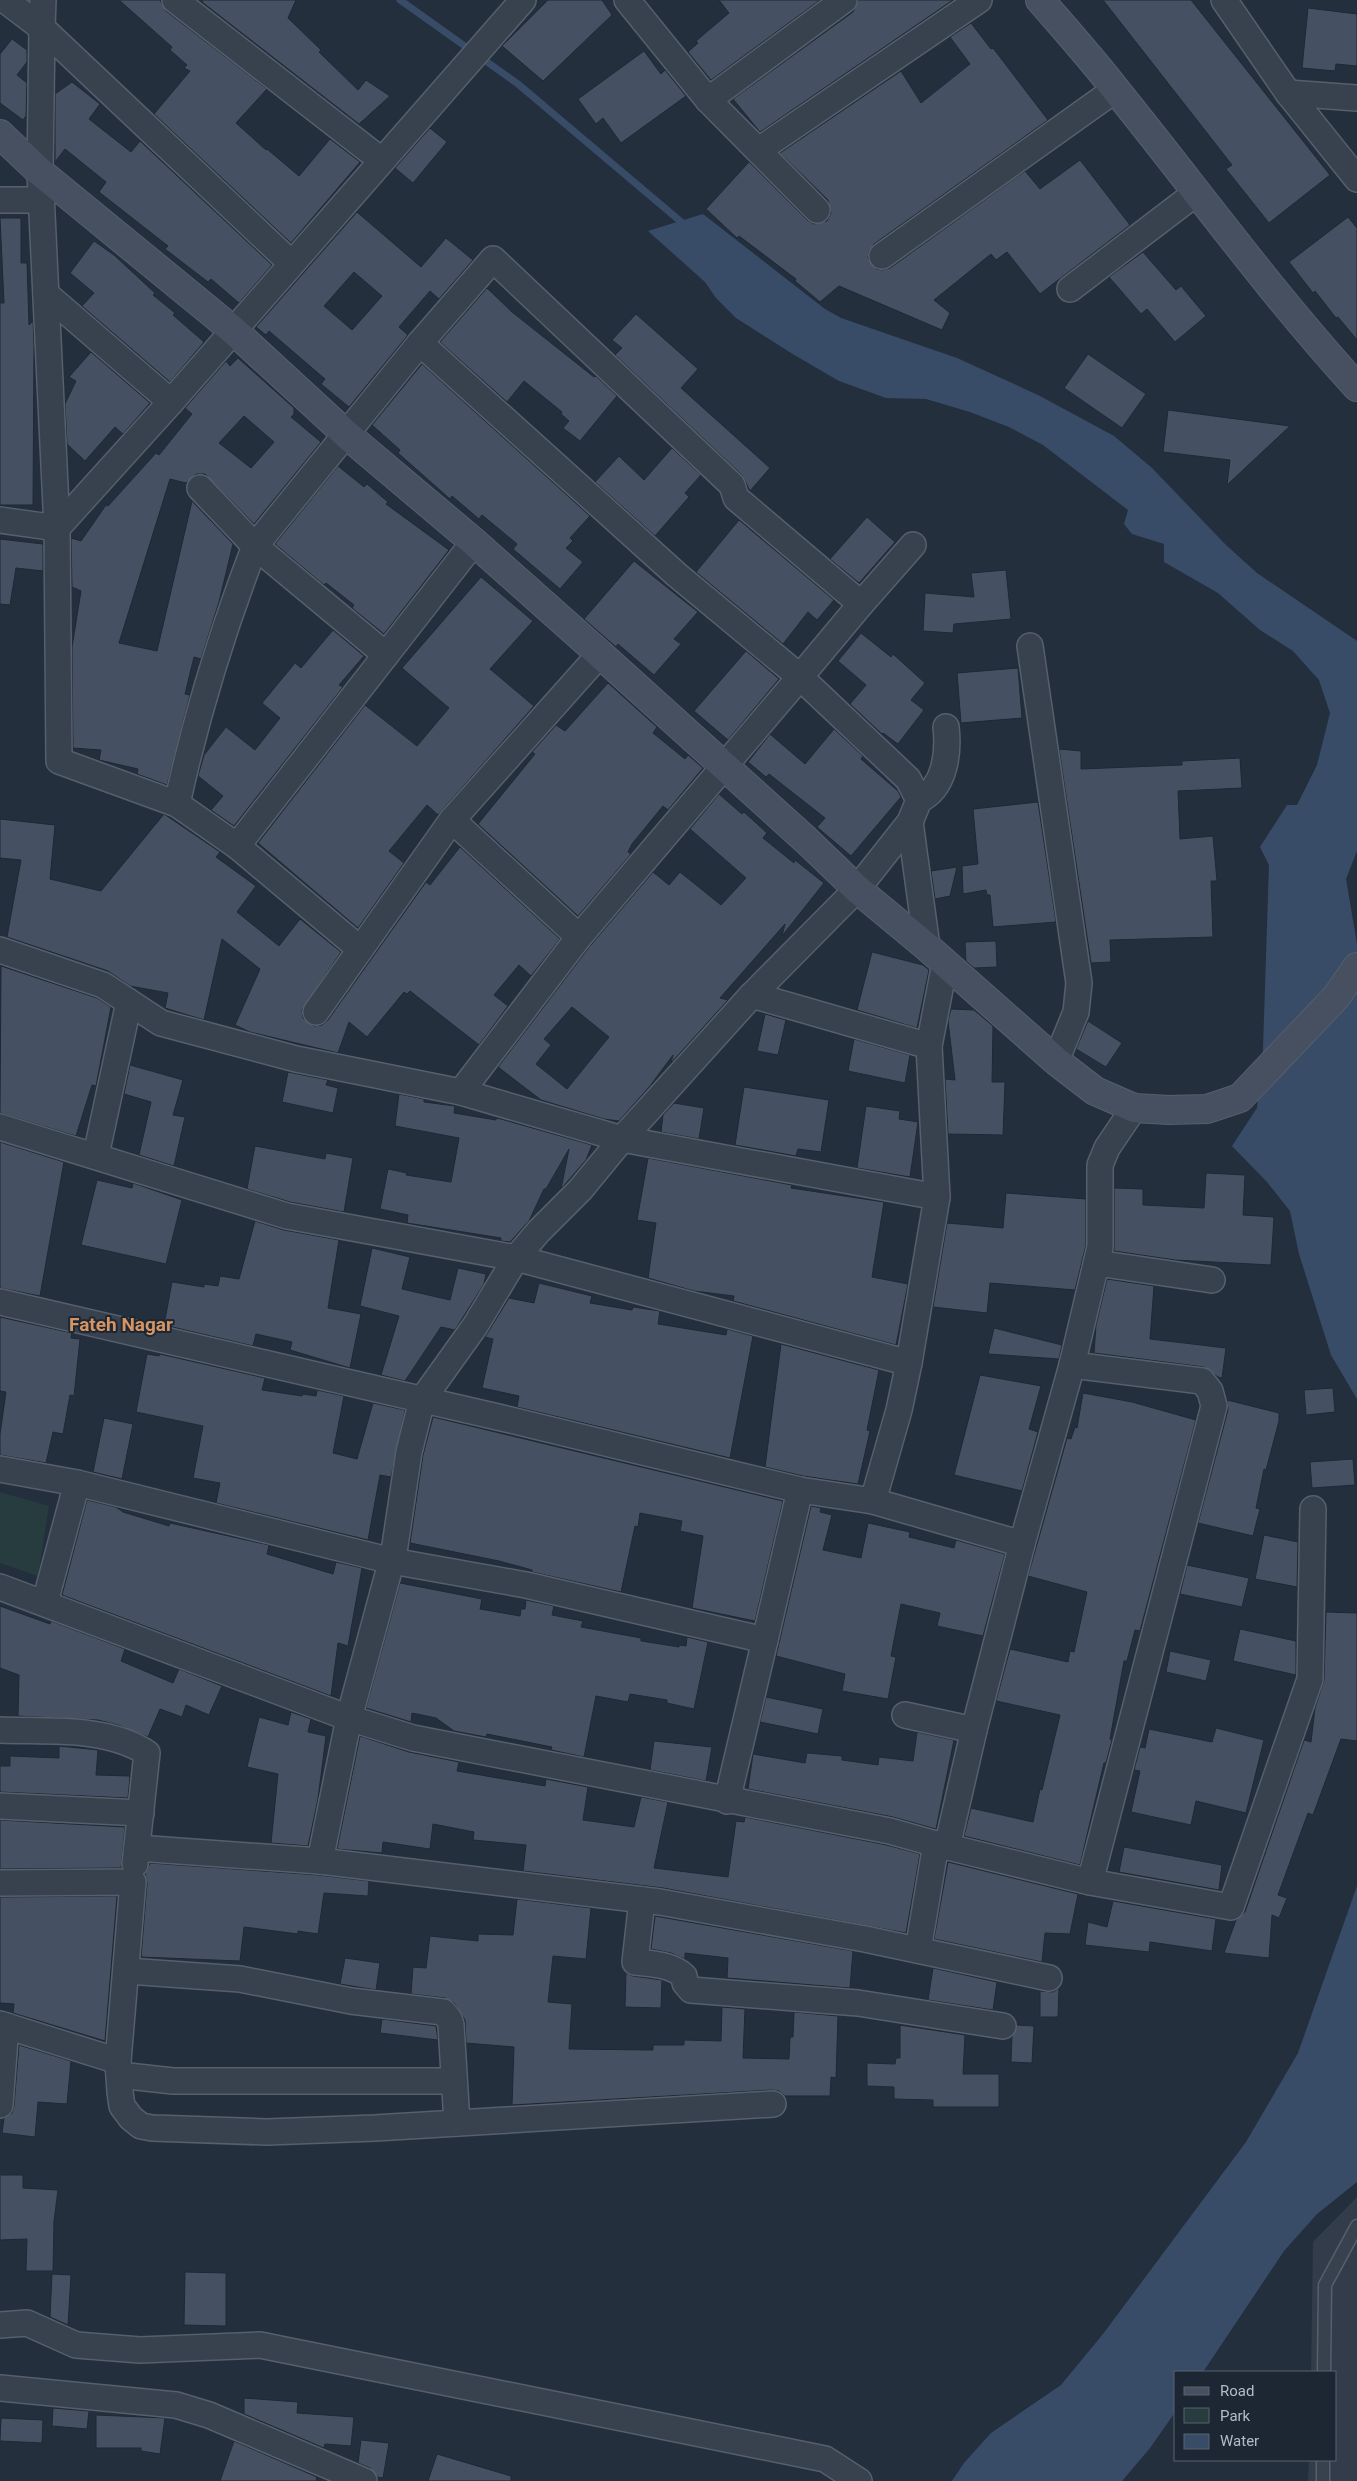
<svg xmlns="http://www.w3.org/2000/svg" width="1357" height="2481" font-family="Roboto,sans-serif">
  <style>
    .airport { fill: #323c4b }
    .green { fill: #263c3f }
    .water { fill: #394c67 }
    .lines { fill: none; stroke-linecap: round; stroke-linejoin: round }
    .stream { stroke: #394c67; stroke-width: 7 }
    .building { fill: #455162; stroke: #1f2835; fill-rule: evenodd }
    .lane-casing { stroke: #565f6c; stroke-width: 15 }
    .street-casing { stroke: #565f6c; stroke-width: 28 }
    .secondary-casing { stroke: #565f6c; stroke-width: 30 }
    .lane { stroke: #38414e; stroke-width: 12 }
    .street { stroke: #38414e; stroke-width: 25 }
    .secondary { stroke: #465061; stroke-width: 28 }
    .labels { text-anchor: middle; stroke-width: 4; stroke-linejoin: round; paint-order: stroke }
    .district-label { font-size: 19px; font-weight: bold; fill: #d59563; stroke: #1d2633 }
  </style>
  <rect width="100%" height="100%" fill="#242f3e"/>
  <path class="airport" d="M1357 2197V2481H1308L1309 2460H1336V2372H1311L1313 2242Z"/>
  <path class="green" d="M0 1492 49 1506 38 1576 0 1563Z"/>
  <g class="water">
    <path d="M703 214 825 309 841 318 957 358 1038 395 1114 436 1152 468 1226 545 1257 573 1357 641V851L1346 879 1357 944V1399L1331 1355 1299 1254 1290 1211 1267 1182 1232 1146 1257 1108 1263 1049 1269 865 1260 847 1287 805H1297L1317 765 1330 713 1319 680 1293 651 1260 630 1218 593 1164 562V544L1132 534 1124 524 1128 510 1043 445 1009 427 970 412 926 399 886 398 839 381 791 353 736 318 716 298 705 282 648 231Z"/>
    <path d="M1357 1886V2182L1317 2214 1284 2251 1203 2372H1176V2411L1150 2448 1122 2481H952L964 2463 991 2433 1061 2385 1103 2334 1246 2142 1298 2053Z"/>
  </g>
  <g class="lines">
    <path class="stream" d="M400 0 518 84 686 226"/>
  </g>
  <g class="building">
    <path d="M119 0H160L166 11 267 89 236 123 266 150 267 149 299 176 330 139 360 162 291 243 154 114 190 71 184 68 187 65 170 50 172 47Z"/>
    <path d="M203 0H296L288 18 321 50 319 52 358 90 366 80 390 96 359 124 202 2Z"/>
    <path d="M548 0H602L612 15 543 81 502 46Z"/>
    <path d="M719 0H820L711 80 688 52 698 43 696 41 729 13Z"/>
    <path d="M858 0H953L760 132 733 99 853 12Z"/>
    <path d="M1103 0H1191L1330 175 1269 223 1226 169 1232 165Z"/>
    <path d="M1308 8 1357 14V66L1336 64 1335 71 1302 68Z"/>
    <path d="M971 23 991 49 993 48 1048 120 874 244 869 251 868 258 876 269 883 270 890 268 1025 171 1040 189 1080 160 1130 225 1040 294 1007 252 996 260 991 254 934 300 950 313 942 330 839 286 820 302 795 281 796 279 739 236 737 238 706 209 749 162 807 220 814 224 827 221 831 213 828 200 780 153 901 71 921 103 970 64 950 37Z"/>
    <path d="M12 39 27 50V62L17 75 27 83 26 116 23 120 0 103V54Z"/>
    <path d="M644 51 661 74 665 70 686 96 621 143 603 118 596 124 578 99Z"/>
    <path d="M72 82 100 104 89 119 131 152 140 141 272 265 239 303 211 279 208 282 165 249 168 246 99 192 106 182 65 149 55 162V94Z"/>
    <path d="M430 128 447 142 413 183 395 168Z"/>
    <path d="M357 212 421 267 446 238 473 260 439 299 430 291 399 327 408 335 349 407 321 384 325 379 269 331 266 335 256 327ZM354 272 382 296 352 330 324 306Z"/>
    <path d="M1348 217 1357 228V340L1338 317 1336 318 1315 291 1313 293 1289 262Z"/>
    <path d="M0 218H21V263H27L29 325 33 321 34 344 33 505H0V303H4Z"/>
    <path d="M94 241 114 255 155 293 153 295 175 313 173 315 204 342 170 382 82 306 94 293 70 273Z"/>
    <path d="M1143 252 1176 290 1181 286 1206 316 1175 342 1147 309 1141 314 1109 277Z"/>
    <path d="M487 288 512 312 594 377 596 376 617 396 580 441 563 428 569 421 561 414 562 412 524 381 507 402 440 342Z"/>
    <path d="M636 314 698 369 681 388 770 468 750 491 742 475 615 355 622 348 612 340Z"/>
    <path d="M91 352 150 403 123 434 115 427 85 461 67 444 65 404 76 381 69 377Z"/>
    <path d="M1088 354 1146 394 1122 428 1064 388Z"/>
    <path d="M238 358 294 408V414L291 417 321 442 254 524 205 474H196L186 483 170 479 119 643 157 651 192 501 233 544 219 602 201 659 194 657 185 694 190 695 167 785 137 774 138 769 99 760 101 750 73 748 72 647 81 591 72 587 71 538 81 541 106 505 108 506 156 453 159 455 192 414 185 408 226 361 230 366ZM244 416 274 442 251 468 219 443Z"/>
    <path d="M422 364 590 516 570 538 573 541 566 548 583 562 560 589 513 549 517 544 482 515 479 519 452 496 450 499 398 453 400 450 372 425Z"/>
    <path d="M1168 410 1290 426 1227 485 1230 460 1163 452Z"/>
    <path d="M672 448 701 475 685 493 689 497 655 536 595 482 619 456 644 480Z"/>
    <path d="M338 466 364 487 367 484 388 502 386 504 449 550 384 634 352 608 354 605 326 583 324 585 275 544Z"/>
    <path d="M867 517 895 542 859 583 830 559Z"/>
    <path d="M739 520 834 600 817 620 808 612 783 644 696 572Z"/>
    <path d="M0 539 43 544V571L16 568 10 605 0 604Z"/>
    <path d="M634 561 698 612 674 639 681 644 654 675 618 644 616 647 584 619Z"/>
    <path d="M1006 570 1011 619 954 624 953 633 923 631 925 593 974 597 971 573Z"/>
    <path d="M481 577 533 621 490 669 534 706 438 815 427 805 389 851 404 863 358 928 258 843 365 705 417 746 449 708 402 668Z"/>
    <path d="M333 630 364 656 339 685 343 687 234 826 211 810 223 796 198 776 204 755 226 727 255 750 280 718 262 703 295 663 301 668Z"/>
    <path d="M861 633 891 657 893 654 925 683 911 700 924 710 898 744 883 733 882 734 850 704 866 685 838 661Z"/>
    <path d="M746 651 779 679 728 740 694 711Z"/>
    <path d="M1018 668 1022 718 961 723 957 673Z"/>
    <path d="M608 683 657 727 653 733 685 759 688 755 703 768 668 810 663 806 632 844 628 852 631 854 578 916 478 824 535 754 532 752 556 725 565 731Z"/>
    <path d="M834 729 863 756 861 759 898 791 901 797 851 856 817 827 825 818 769 774 766 777 748 762 770 734 805 764Z"/>
    <path d="M1059 749 1081 751V769L1182 765V761L1240 758 1242 788 1178 791 1180 839 1213 836 1217 881H1211L1213 937 1110 940 1111 962 1091 963Z"/>
    <path d="M719 794 742 814 744 812 767 833 763 838 794 863 795 860 824 883 782 936 785 924 720 998 728 1000 671 1063 673 1055 650 1086 619 1121 604 1119 541 1100 498 1067 590 946 653 872 669 885 680 872 721 905 746 878 690 829ZM572 1007 609 1037 567 1089 536 1064 551 1045 544 1039Z"/>
    <path d="M1038 802 1056 922 993 927 990 895H987L986 890 963 894 962 866 978 864 973 809Z"/>
    <path d="M164 814 220 852 216 857 256 886 237 912 279 946 300 919 341 952 302 1010 303 1018 314 1026 322 1025 328 1020 426 882 430 885 460 847 560 939 531 976 519 965 494 995 508 1006 479 1045 410 991 407 994 404 992 367 1037 349 1022 338 1053 250 1032 235 1025 260 969 222 939 204 1020 165 1008 168 993 130 986 108 971 7 937 21 860 0 858V819L55 825 50 879 101 891Z"/>
    <path d="M957 867 950 896 935 899 931 871Z"/>
    <path d="M996 941 997 967 974 968 966 961 965 942Z"/>
    <path d="M872 952 923 965 929 970 917 1028 857 1010Z"/>
    <path d="M1 966 97 998 111 1007 96 1086 92 1085 76 1136 0 1113Z"/>
    <path d="M951 1009 974 1010 993 1026 992 1082H1005L1003 1135 948 1134 945 1079 955 1080 948 1021Z"/>
    <path d="M765 1014 786 1020 778 1055 757 1051Z"/>
    <path d="M1088 1021 1122 1043 1106 1067 1076 1049Z"/>
    <path d="M854 1039 910 1055 905 1083 848 1071Z"/>
    <path d="M130 1065 183 1080 173 1115 185 1117 174 1166 139 1155 151 1102 124 1094Z"/>
    <path d="M288 1072 328 1080 326 1085 338 1088 333 1113 282 1102Z"/>
    <path d="M744 1087 829 1100 821 1152 798 1149 796 1156 735 1145Z"/>
    <path d="M399 1094 424 1099V1102L455 1106 454 1113 496 1120V1118L501 1119 592 1145 586 1160 561 1189 569 1149 546 1189H544L529 1221 510 1242 501 1241V1238L407 1223 408 1215 380 1209 388 1169 407 1173 406 1175 451 1182 459 1138 395 1126Z"/>
    <path d="M674 1103 704 1108 699 1139 661 1132 663 1115Z"/>
    <path d="M866 1106 900 1111 899 1119 918 1122 910 1177 857 1168Z"/>
    <path d="M0 1142 64 1162 40 1296 0 1288Z"/>
    <path d="M255 1146 325 1159 326 1153 353 1158 344 1212 290 1202 247 1189Z"/>
    <path d="M648 1158 792 1185 791 1188 884 1202 872 1277 908 1284 896 1345 733 1301 734 1296 694 1291 648 1278 656 1223 637 1220Z"/>
    <path d="M1206 1173 1245 1175 1243 1215 1274 1217 1271 1265 1175 1260 1114 1251V1188L1143 1189V1205L1204 1208Z"/>
    <path d="M97 1180 132 1188 133 1183 182 1200 166 1264 81 1245Z"/>
    <path d="M1006 1193 1086 1199V1245L1075 1290 990 1283 987 1313 933 1307 947 1223 1003 1228Z"/>
    <path d="M255 1221 284 1230 339 1240 328 1308 361 1314 350 1368 290 1350 292 1342 256 1334 253 1346 164 1325 172 1282 204 1287V1284L218 1286 220 1276 239 1279Z"/>
    <path d="M372 1248 410 1257 402 1289 450 1300 458 1268 486 1274 484 1284 455 1330 441 1327 405 1381 381 1375 399 1316 360 1306Z"/>
    <path d="M1107 1279 1154 1286 1150 1339 1226 1348 1222 1378 1218 1377 1204 1367 1094 1353 1096 1325Z"/>
    <path d="M539 1283 592 1296 590 1303 632 1310 633 1307 660 1311 658 1324 726 1335 727 1329 753 1336 730 1458 517 1407 519 1396 482 1388 493 1339 485 1337 509 1298 534 1303Z"/>
    <path d="M0 1317 72 1333 71 1338 80 1339 74 1396 70 1395 63 1434 53 1432 46 1463 0 1455V1434L6 1392 0 1391Z"/>
    <path d="M994 1328 1062 1345 1059 1359 988 1354Z"/>
    <path d="M781 1344 879 1370 867 1430 870 1431 858 1484 803 1476 765 1467Z"/>
    <path d="M147 1354 159 1356 160 1354 265 1378 262 1390 302 1396 303 1394 316 1396 317 1390 344 1396 333 1453 357 1459 373 1403 405 1410 391 1477 380 1475 368 1540 216 1503 220 1483 193 1478 203 1426 136 1412Z"/>
    <path d="M980 1375 1041 1386 1029 1429 1038 1432 1022 1491 954 1475Z"/>
    <path d="M1333 1388 1335 1412 1306 1415 1304 1390Z"/>
    <path d="M1083 1393 1132 1402 1196 1420 1140 1631 1135 1630 1127 1661H1124L1110 1739 1112 1740 1106 1763H1104L1080 1865 964 1836 971 1808 1033 1822 1040 1789 1042 1790 1060 1715 996 1701 1010 1649 1068 1662 1070 1651 1074 1652 1087 1592 1028 1576 1067 1438 1071 1439 1075 1427 1077 1428Z"/>
    <path d="M1227 1400 1279 1413V1421L1266 1470 1264 1469 1256 1508 1260 1509 1253 1536 1198 1523 1228 1410Z"/>
    <path d="M433 1417 783 1501 755 1621 692 1608 703 1536 680 1531 682 1521 640 1513 638 1527 635 1526 621 1592 532 1572V1570L499 1561 410 1543 423 1455Z"/>
    <path d="M104 1418 133 1424 122 1479 93 1472Z"/>
    <path d="M1353 1459 1355 1485 1312 1488 1310 1462Z"/>
    <path d="M87 1500 116 1507 123 1512 169 1526 170 1523 269 1545 267 1554 333 1574 336 1562 362 1568 348 1646 338 1643 331 1696 62 1595Z"/>
    <path d="M811 1506 821 1508 820 1512 832 1515 823 1550 861 1558 868 1523 910 1532 909 1537 954 1548 956 1540 1005 1554 983 1636 937 1626 940 1613 901 1604 891 1656 896 1657 888 1699 842 1691 845 1674 776 1656Z"/>
    <path d="M1264 1535 1298 1542 1297 1587 1255 1579Z"/>
    <path d="M1187 1565 1249 1578 1242 1607 1180 1594Z"/>
    <path d="M400 1583 482 1599 480 1609 520 1616 521 1609H525L526 1600 554 1606 552 1615 583 1621 581 1627 641 1638V1641L679 1647V1645L686 1646 687 1637 708 1642 694 1709 667 1703V1700L630 1694 628 1702 596 1696 584 1757 551 1750 552 1747 487 1734 486 1737 454 1731 436 1718 412 1713 411 1722 366 1708Z"/>
    <path d="M0 1606 50 1624 51 1621 125 1649 121 1661 173 1683 179 1669 222 1686 209 1715 186 1705 182 1717 160 1709 148 1737 118 1725 98 1720 18 1716 19 1675 0 1668Z"/>
    <path d="M1326 1612 1357 1613V1741L1341 1739 1313 1815 1308 1813 1278 1895 1287 1898 1279 1918 1272 1915 1269 1958 1224 1953 1236 1920 1245 1912 1304 1740 1311 1742 1315 1708 1324 1680Z"/>
    <path d="M1240 1629 1296 1641V1675L1233 1661Z"/>
    <path d="M1170 1651 1211 1660 1206 1681 1166 1672Z"/>
    <path d="M766 1697 823 1709 818 1734 760 1722Z"/>
    <path d="M291 1712 311 1719 308 1732 326 1736 318 1799 308 1846 271 1843 278 1774 247 1767 259 1717 288 1725Z"/>
    <path d="M1216 1728 1264 1740 1246 1813 1196 1801 1191 1825 1131 1812 1140 1771 1134 1770 1140 1747 1145 1748 1149 1729 1212 1742Z"/>
    <path d="M917 1732 954 1740 936 1829 893 1817 748 1789 753 1754 805 1763 807 1753 842 1756V1760L878 1765 879 1757 913 1761Z"/>
    <path d="M360 1736 409 1752 459 1762 457 1771 545 1786 546 1779 588 1787 583 1820 634 1827 641 1797 668 1802 654 1868 728 1877 736 1821 744 1822 745 1817 887 1845 920 1854 906 1933 663 1888 523 1871 526 1845 473 1840 474 1832 433 1824 430 1849 383 1842 382 1853 337 1849Z"/>
    <path d="M654 1741 712 1747 706 1781 650 1770Z"/>
    <path d="M59 1746 98 1750 96 1775 130 1776 128 1798 0 1792V1766H10V1756L59 1758Z"/>
    <path d="M0 1820 125 1827 121 1868 0 1869Z"/>
    <path d="M1124 1847 1222 1865 1219 1890 1119 1872Z"/>
    <path d="M948 1862 1078 1894 1070 1934 1045 1933 1042 1962 934 1939Z"/>
    <path d="M150 1863 319 1875 369 1881 368 1896 324 1893 318 1934 298 1931V1934L244 1927 240 1961 141 1957 147 1883 145 1874Z"/>
    <path d="M117 1896 105 2041 13 2013 14 2004 0 2003V1897Z"/>
    <path d="M517 1899 591 1908 586 1959 553 1956 548 2002 572 2004 569 2049 653 2050V2045H684V2040L721 2041 722 2007 745 2009 743 2058 789 2059 790 2037H793L794 2012 838 2016 836 2078 831 2077 830 2096H785L779 2091 772 2090 512 2105 514 2047 466 2043 465 2020 454 2003 445 1998 411 1994 413 1967 426 1968 430 1936 478 1941V1934L513 1935Z"/>
    <path d="M1113 1901 1216 1919 1212 1951 1150 1942 1149 1952 1085 1945 1088 1922 1107 1927Z"/>
    <path d="M655 1916 853 1951 850 1988 727 1978 728 1958 685 1953V1959L671 1953 651 1949Z"/>
    <path d="M345 1958 380 1963 376 1990 340 1984Z"/>
    <path d="M933 1968 997 1982 993 2010 928 2000Z"/>
    <path d="M626 1973 633 1976 662 1980 661 2008 625 2007Z"/>
    <path d="M1059 1988 1058 2017H1040V1991L1053 1992Z"/>
    <path d="M382 2019 436 2026 438 2040 380 2033Z"/>
    <path d="M900 2025 965 2035 963 2074H999V2107H933V2100L894 2099V2087L867 2086V2063L895 2064 896 2058H900Z"/>
    <path d="M1017 2025 1034 2026 1032 2063 1011 2062 1012 2037Z"/>
    <path d="M19 2045 71 2061 67 2104 38 2102 35 2137 2 2133 4 2118 12 2113 14 2106Z"/>
    <path d="M0 2175H23V2188L58 2190 54 2221 53 2271H26L27 2239 0 2240Z"/>
    <path d="M185 2272 226 2273V2326L184 2325Z"/>
    <path d="M52 2274 71 2275 68 2325 50 2317Z"/>
    <path d="M244 2398 298 2402 297 2413 354 2417 351 2446 325 2444 324 2448 244 2414Z"/>
    <path d="M53 2408 89 2411 87 2429 52 2426Z"/>
    <path d="M96 2415 165 2418 160 2454 141 2451V2448H96Z"/>
    <path d="M1 2418 43 2420 42 2443 0 2441Z"/>
    <path d="M361 2440 389 2443 383 2478 377 2477 370 2468 358 2463Z"/>
    <path d="M234 2441 317 2477 316 2481H220Z"/>
    <path d="M437 2454 511 2476V2481H428Z"/>
  </g>
  <g class="lines">
    <g class="lane-casing">
      <g id="lane">
        <path d="M1324 2372 1325 2285 1357 2226"/>
        <path d="M1323 2481V2460"/>
      </g>
    </g>
    <g class="street-casing">
      <g id="street">
        <path d="M5 0 42 28 43 0"/>
        <path d="M175 0 381 160"/>
        <path d="M627 0 708 100 817 210"/>
        <path d="M1224 0 1288 93 1357 179"/>
        <path d="M1288 93 1357 98"/>
        <path d="M708 100 844 0"/>
        <path d="M759 150 979 0"/>
        <path d="M0 200H42"/>
        <path d="M882 256 1116 89"/>
        <path d="M1070 289 1196 193"/>
        <path d="M46 294 171 402"/>
        <path d="M200 488 255 546 386 655"/>
        <path d="M0 520 57 528 40 172 42 28 291 263"/>
        <path d="M474 542 237 846 177 804 59 761 57 528 171 402 523 0"/>
        <path d="M861 604 913 545"/>
        <path d="M1030 646 1079 983 1076 1012 1056 1061"/>
        <path d="M919 800C945 788 949 753 946 727"/>
        <path d="M177 804C196 717 223 629 255 546L420 343 677 575 800 677 579 937 461 1092"/>
        <path d="M452 820 579 937"/>
        <path d="M910 822 927 947"/>
        <path d="M237 846 360 949"/>
        <path d="M0 950 103 985 161 1023 296 1059 461 1092 622 1139 937 1197 909 1363 899 1410 873 1501"/>
        <path d="M752 995 929 1046"/>
        <path d="M316 1012 452 820 600 654"/>
        <path d="M0 1127 287 1216 516 1258 909 1363"/>
        <path d="M96 1155 129 1002"/>
        <path d="M937 1197 929 1046 945 963"/>
        <path d="M1097 1263 1212 1280"/>
        <path d="M0 1302 502 1418 800 1490 873 1501 1022 1544"/>
        <path d="M1072 1365 1202 1381 1210 1391 1214 1406 1090 1882"/>
        <path d="M0 1469 77 1483 392 1561 526 1585 765 1640 800 1490"/>
        <path d="M0 1587 349 1718 394 1552 409 1452 422 1400 475 1326 516 1258 539 1231 580 1190 622 1139 752 995 857 889 910 822 919 800 908 779 800 677 861 604 736 498 732 485 493 259 420 343"/>
        <path d="M45 1602 77 1483"/>
        <path d="M905 1715 974 1730"/>
        <path d="M0 1730C47 1732 107 1726 147 1753L135 1864"/>
        <path d="M727 1801 765 1640"/>
        <path d="M0 1806 141 1813"/>
        <path d="M936 1844 1090 1882 1231 1907 1310 1679 1313 1509"/>
        <path d="M947 1847 974 1730 1022 1544 1072 1365 1100 1247V1165L1107 1148 1134 1108"/>
        <path d="M137 1848 320 1861 660 1902 865 1939 1049 1978"/>
        <path d="M320 1861 349 1718 413 1738 890 1831 936 1844 918 1950"/>
        <path d="M0 1883 133 1882 118 2061 120 2092 122 2106 131 2118 141 2126 152 2128 267 2132 375 2128 773 2104"/>
        <path d="M642 1900 635 1962C652 1964 671 1964 684 1976L685 1983 691 1990 858 2003 1003 2026"/>
        <path d="M127 1971 240 1979 351 2001 443 2012 449 2019 451 2025 457 2123"/>
        <path d="M0 2024 118 2061"/>
        <path d="M119 2075 173 2081H454"/>
        <path d="M0 2105 6 2026"/>
        <path d="M0 2325 27 2323 76 2345 140 2350 260 2345 825 2459 859 2481"/>
        <path d="M0 2388 176 2405 209 2415 364 2481"/>
      </g>
    </g>
    <g class="secondary-casing">
      <g id="secondary">
        <path d="M1040 0C1066 30 1092 59 1116 90 1196 189 1271 293 1357 387"/>
        <path d="M0 134 40 172 234 331 347 435 474 542 600 654 806 840 857 889 927 947 1056 1061 1095 1091 1134 1108 1169 1110 1207 1109 1240 1098 1336 997 1357 967"/>
      </g>
    </g>
    <use href="#lane" class="lane"/>
    <use href="#street" class="street"/>
    <use href="#secondary" class="secondary"/>
  </g>
  <g class="labels">
    <g class="district-label">
      <text x="121" y="1331">Fateh Nagar</text>
    </g>
  </g>
  <rect x="1174" y="2371" width="162" height="90" fill="#1d2633" stroke="#59626f"/>
  <rect x="1184" y="2387" width="25" height="8" fill="#465061" stroke="#59626f"/>
  <text x="1220" y="2396" font-size="15" fill="#b4bcc9">Road</text>
  <rect x="1184" y="2408" width="25" height="15" fill="#263c3f" stroke="#59626f"/>
  <text x="1220" y="2421" font-size="15" fill="#b4bcc9">Park</text>
  <rect x="1184" y="2434" width="25" height="15" fill="#394c67" stroke="#59626f"/>
  <text x="1220" y="2446" font-size="15" fill="#b4bcc9">Water</text>
</svg>
